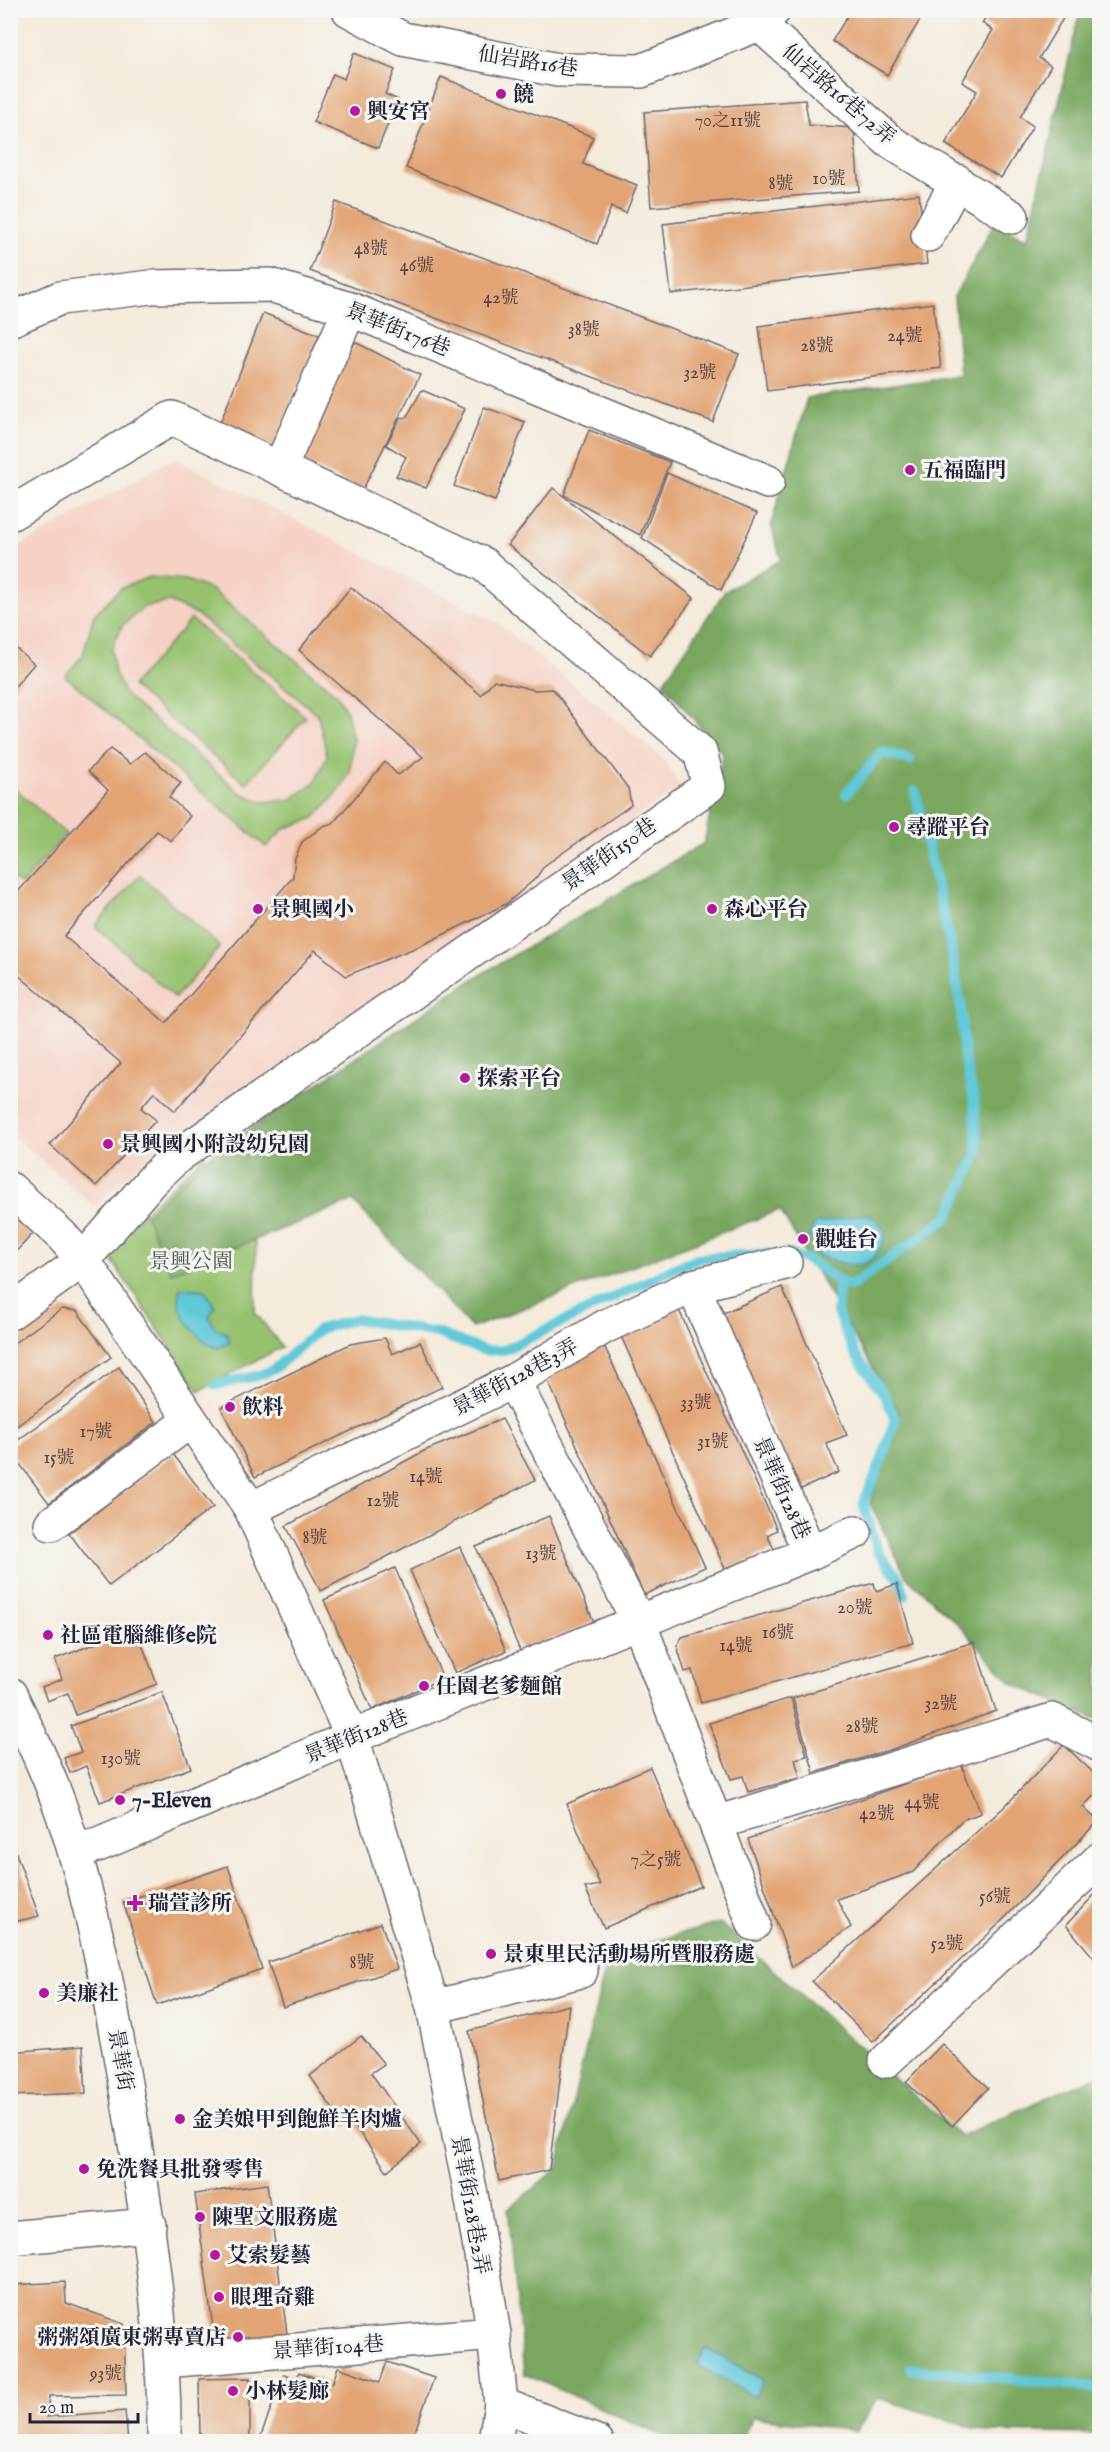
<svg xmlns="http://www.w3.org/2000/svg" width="1110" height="2452" font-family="'IM FELL English','Noto Serif TC',serif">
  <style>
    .built { fill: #f6d2c5 }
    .green { fill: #97c16e; stroke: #5c7254; stroke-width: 1.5; fill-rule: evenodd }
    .forest { fill: #79a761; stroke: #4e644e; stroke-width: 1.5 }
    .water { fill: #5ec8d9; stroke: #40758a; stroke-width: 1.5 }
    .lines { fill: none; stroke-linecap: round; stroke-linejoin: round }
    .stream { stroke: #5ec8d9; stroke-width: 10 }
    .building { fill: #e2a474 }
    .minor-casing { stroke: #6c6873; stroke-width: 36 }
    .minor { stroke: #fff; stroke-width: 33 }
    .poi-dot { fill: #b5179e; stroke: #f6f6f2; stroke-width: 2 }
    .labels { text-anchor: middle; stroke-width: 6; stroke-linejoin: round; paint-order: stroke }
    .number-label { font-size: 18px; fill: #524249 }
    .street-label { font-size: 21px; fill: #22223b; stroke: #f6f6f2 }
    .poi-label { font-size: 21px; font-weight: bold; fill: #22223b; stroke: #f6f6f2; text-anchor: start }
    .park-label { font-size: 21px; fill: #4b5a4d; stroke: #f6f6f2 }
  </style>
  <rect width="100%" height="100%" fill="#f6f6f2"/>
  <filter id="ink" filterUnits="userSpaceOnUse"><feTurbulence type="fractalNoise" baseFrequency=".0167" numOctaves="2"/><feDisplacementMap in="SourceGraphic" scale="12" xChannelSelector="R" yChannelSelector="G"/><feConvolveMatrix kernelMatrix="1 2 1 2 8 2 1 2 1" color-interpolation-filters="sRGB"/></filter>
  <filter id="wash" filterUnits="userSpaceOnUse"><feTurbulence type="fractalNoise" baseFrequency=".008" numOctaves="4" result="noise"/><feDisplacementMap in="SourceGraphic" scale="24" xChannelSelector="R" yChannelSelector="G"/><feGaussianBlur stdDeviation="1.35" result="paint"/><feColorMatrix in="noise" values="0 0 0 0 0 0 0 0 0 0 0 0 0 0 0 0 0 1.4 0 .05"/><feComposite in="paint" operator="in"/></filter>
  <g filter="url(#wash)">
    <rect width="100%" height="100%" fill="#f4ebdb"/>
    <path class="built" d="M174 458 499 624 663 758 680 787 140 1164 95 1207 11 1134V551Z"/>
    <g class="green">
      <path d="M150 577 186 580 212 590 337 695 347 712 353 740 350 772 338 793 314 818 284 829 266 847 65 676 83 655 94 615 121 588ZM169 602 196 614 318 715 327 756 315 782 292 799 262 802 241 793 125 695 115 673 111 650 122 626 144 607Z"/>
      <path d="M191 619 306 717 246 784 132 686Z"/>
      <path d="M11 785 66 834 21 885 11 876Z"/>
      <path d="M140 875 220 947 175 998 95 926Z"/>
      <path d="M204 1155 256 1244 255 1312 282 1347 199 1391 105 1250Z"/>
    </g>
    <g class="forest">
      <path d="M1080 11H1099V1721L1012 1683 961 1627 906 1576 870 1504 899 1412 780 1210 472 1328 353 1201 171 1273 146 1216 204 1160 475 978 704 843 723 754 663 683 725 591 781 560 771 525 807 398 960 375 954 297 995 222 1027 240Z"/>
      <path d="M720 1923 960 2136 1099 2075V2434L987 2432 878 2398 856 2431 753 2417 741 2441H674L524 2374 508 2209 557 2169 609 1953Z"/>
    </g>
    <g class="water">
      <path d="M866 1214 876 1219 886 1233C874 1275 851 1268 818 1255L809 1235 815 1224Z"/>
      <path d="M180 1288 204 1290 215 1306 209 1317 215 1328 228 1334 229 1343 217 1348C196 1339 174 1312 180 1288Z"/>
      <path d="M705 2348 763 2380 755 2397 697 2365Z"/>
    </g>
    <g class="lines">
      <g class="stream">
        <path d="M846 794 882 752 910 760"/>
        <path d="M786 1253 806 1259 839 1281 837 1313 855 1354 885 1396 895 1419 881 1462 863 1504 878 1552 900 1580 905 1596"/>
        <path d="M839 1281 851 1286 947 1218 978 1153 974 1100 964 1055 961 1008 951 949 915 791"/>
        <path d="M215 1385 257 1376 274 1369 320 1329 355 1319 437 1333 485 1351 504 1350 679 1266 701 1258 767 1253"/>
        <path d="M912 2369 1100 2388"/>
      </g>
    </g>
    <g id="blocks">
      <g class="building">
        <path d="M851 10H926L887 75 832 41Z"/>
        <path d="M990 10H1068L1039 58 1051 66 1020 117 1033 126 1001 178 945 144 977 91 962 82 993 30 982 23Z"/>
        <path d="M354 53 395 70 385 94 398 100 378 148 313 122 333 74 344 79Z"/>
        <path d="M441 77 593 137 583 164 637 185 626 213 611 207 597 244 406 168Z"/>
        <path d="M805 100 809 125 854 128 859 191 651 207 644 112Z"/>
        <path d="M919 194 927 264 671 294 663 224Z"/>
        <path d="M336 202 739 354 713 422 310 271Z"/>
        <path d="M933 303 941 368 767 391 759 326Z"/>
        <path d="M263 313 319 335 274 448 219 426Z"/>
        <path d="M355 342 420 375 362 491 297 458Z"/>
        <path d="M422 390 465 409 426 488 396 476 406 457 386 445 401 417 406 418Z"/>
        <path d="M484 407 525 422 495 501 454 486Z"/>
        <path d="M589 430 670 462 640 535 564 495Z"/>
        <path d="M667 473 757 513 721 590 642 538Z"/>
        <path d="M553 488 694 598 650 656 508 545Z"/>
        <path d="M351 587 481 695 494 680 535 690 553 689 628 788 631 805 544 866 536 878 506 904 422 945 346 976 315 950 175 1111 154 1092 141 1108 156 1120 96 1186 50 1145 121 1063 10 968V889L16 894 108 790 88 771 110 749 130 764 145 752 181 783 169 797 190 816 171 841 157 831 64 936 166 1023 293 877 295 859 302 842 323 826 333 823 385 762 398 775 423 757 299 650Z"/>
        <path d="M10 643 34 664 10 692Z"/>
        <path d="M10 1196 41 1225 10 1258Z"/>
        <path d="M782 1287 847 1435 826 1443 839 1472 799 1490 721 1314Z"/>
        <path d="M678 1308 777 1530 767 1535 774 1549 726 1571 620 1334Z"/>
        <path d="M62 1309 77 1311 111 1357 10 1431V1346Z"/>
        <path d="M385 1338 392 1354 420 1342 442 1387 255 1477 221 1407 350 1344Z"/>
        <path d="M603 1343 705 1567 644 1595 543 1370Z"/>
        <path d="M119 1367 156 1422 49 1503 10 1451V1446Z"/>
        <path d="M502 1419 535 1480 321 1591 286 1526 424 1451Z"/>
        <path d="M173 1454 213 1507 109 1586 69 1533Z"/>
        <path d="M549 1516 594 1622 521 1653 476 1547Z"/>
        <path d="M460 1547 506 1651 455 1673 410 1570Z"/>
        <path d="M395 1568 443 1678 372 1710 324 1600Z"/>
        <path d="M874 1583 876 1591 897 1584 913 1643 701 1703 692 1670 685 1672 677 1646 682 1637Z"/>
        <path d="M136 1628 157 1684 76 1715 68 1693 47 1701 42 1687 62 1679 55 1659Z"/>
        <path d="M974 1642 996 1711 896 1748 814 1773 793 1698Z"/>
        <path d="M162 1692 191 1768 100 1802 86 1766 70 1773 64 1758 81 1752 71 1726Z"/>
        <path d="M791 1698 807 1756 795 1759 800 1778 748 1792 743 1776 731 1779 709 1723Z"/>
        <path d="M1064 1745 1100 1779V1789L1083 1807 1098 1821 998 1925 873 2042 812 1981 1003 1808Z"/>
        <path d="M961 1764 981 1813 962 1820 913 1872 837 1899 851 1927 792 1967 748 1839Z"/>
        <path d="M650 1767 701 1886 604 1928 585 1888 600 1885 567 1804Z"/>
        <path d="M13 1845 39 1916 10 1923V1846Z"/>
        <path d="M228 1866 262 1969 157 2005 123 1902Z"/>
        <path d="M1100 1889V1965L1066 1925Z"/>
        <path d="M381 1923 397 1969 283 2007 268 1962Z"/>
        <path d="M569 2005 549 2170 499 2181 469 2031Z"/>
        <path d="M361 2036 384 2064 371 2073 421 2144 387 2171 352 2122 345 2127 310 2076Z"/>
        <path d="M942 2044 988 2088 952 2126 906 2082Z"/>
        <path d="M83 2046 86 2093 10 2096V2052Z"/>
        <path d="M267 2184 288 2341 216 2351 195 2194Z"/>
        <path d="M65 2282 66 2303 124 2324 126 2395 49 2396 47 2417 125 2411 128 2442H10V2285Z"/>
        <path d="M387 2362 434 2378 411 2442H269L260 2438 284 2374 297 2379 299 2372 332 2384 338 2367 380 2382Z"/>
        <path d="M250 2378V2442H200L199 2379Z"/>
      </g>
    </g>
  </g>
  <g filter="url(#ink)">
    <use href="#blocks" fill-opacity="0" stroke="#6c6873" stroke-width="1.5"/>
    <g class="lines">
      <g class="minor-casing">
        <g id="minor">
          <path d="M349 10 403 39 558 70 641 71 759 24 774 10"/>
          <path d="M759 24 889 141 1012 217"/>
          <path d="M928 235 957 181"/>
          <path d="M10 320 60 298 151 287 270 285 350 309 768 482"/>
          <path d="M280 468 350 309"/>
          <path d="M10 514 172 418 483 564 700 752 709 786 178 1156 153 1179 83 1260 10 1313"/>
          <path d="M10 1189 62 1236 83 1260 251 1509 352 1737 433 2007 471 2194 494 2334 501 2404 495 2442"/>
          <path d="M513 1381 639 1622 754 1924"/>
          <path d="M251 1509 513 1381 606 1326 693 1286 785 1263"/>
          <path d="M51 1524 190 1421"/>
          <path d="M810 1553 855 1532"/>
          <path d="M10 1694C29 1733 49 1774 63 1815 98 1920 117 2034 135 2143 151 2243 165 2340 164 2442"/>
          <path d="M716 1823 1052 1720 1100 1745"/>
          <path d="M74 1850 98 1845 352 1737 810 1553 693 1286"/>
          <path d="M433 2007 581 1971"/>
          <path d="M886 2061 1100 1859"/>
          <path d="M10 2238 149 2225"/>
          <path d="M163 2361 494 2334"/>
          <path d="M501 2404 597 2442"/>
        </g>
      </g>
      <use href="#minor" class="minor"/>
    </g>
  </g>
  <g class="poi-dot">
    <circle cx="501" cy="94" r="6"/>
    <circle cx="355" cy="111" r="6"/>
    <circle cx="910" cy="470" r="6"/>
    <circle cx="894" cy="827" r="6"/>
    <circle cx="258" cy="909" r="6"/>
    <circle cx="712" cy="909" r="6"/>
    <circle cx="465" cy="1078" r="6"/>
    <circle cx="108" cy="1144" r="6"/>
    <circle cx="803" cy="1239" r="6"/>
    <circle cx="230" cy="1407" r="6"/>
    <circle cx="48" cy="1635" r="6"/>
    <circle cx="424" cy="1686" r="6"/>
    <circle cx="120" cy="1800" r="6"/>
    <path d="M132 1894h6v6h6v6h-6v6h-6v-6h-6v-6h6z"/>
    <circle cx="491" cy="1954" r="6"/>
    <circle cx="44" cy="1993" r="6"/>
    <circle cx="180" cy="2119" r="6"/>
    <circle cx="84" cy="2169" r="6"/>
    <circle cx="200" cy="2217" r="6"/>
    <circle cx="215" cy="2255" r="6"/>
    <circle cx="219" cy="2297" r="6"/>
    <circle cx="238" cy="2337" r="6"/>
    <circle cx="233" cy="2391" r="6"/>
  </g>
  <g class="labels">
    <g class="number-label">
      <text x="728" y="126">70之11號</text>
      <text x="829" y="184">10號</text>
      <text x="781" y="189">8號</text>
      <text x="371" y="254">48號</text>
      <text x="417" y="271">46號</text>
      <text x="501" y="303">42號</text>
      <text x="584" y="335">38號</text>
      <text x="905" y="341">24號</text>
      <text x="817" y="351">28號</text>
      <text x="700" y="378">32號</text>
      <text x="696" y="1408">33號</text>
      <text x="96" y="1437">17號</text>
      <text x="713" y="1447">31號</text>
      <text x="59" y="1463">15號</text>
      <text x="426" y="1482">14號</text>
      <text x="383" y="1506">12號</text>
      <text x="315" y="1543">8號</text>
      <text x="541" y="1559">13號</text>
      <text x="855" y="1613">20號</text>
      <text x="778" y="1638">16號</text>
      <text x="736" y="1651">14號</text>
      <text x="941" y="1709">32號</text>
      <text x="862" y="1732">28號</text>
      <text x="121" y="1764">130號</text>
      <text x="922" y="1808">44號</text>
      <text x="877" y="1819">42號</text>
      <text x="656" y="1865">7之5號</text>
      <text x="995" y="1902">56號</text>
      <text x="947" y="1949">52號</text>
      <text x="362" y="1968">8號</text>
      <text x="106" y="2379">93號</text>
    </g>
    <g class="street-label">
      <text transform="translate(528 61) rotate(9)" y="7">仙岩路16巷</text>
      <text transform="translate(839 94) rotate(41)" y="7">仙岩路16巷72弄</text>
      <text transform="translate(398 329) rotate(22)" y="7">景華街176巷</text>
      <text transform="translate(609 854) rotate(-35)" y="7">景華街150巷</text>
      <text transform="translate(515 1377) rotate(-28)" y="7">景華街128巷3弄</text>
      <text transform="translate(782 1488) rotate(66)" y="7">景華街128巷</text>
      <text transform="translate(356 1736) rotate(-22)" y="7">景華街128巷</text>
      <text transform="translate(121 2060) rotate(80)" y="7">景華街</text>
      <text transform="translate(471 2205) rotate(80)" y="7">景華街128巷2弄</text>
      <text transform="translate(328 2347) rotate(-4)" y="7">景華街104巷</text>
    </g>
    <g class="poi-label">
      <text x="513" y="101">饒</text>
      <text x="367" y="118">興安宮</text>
      <text x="922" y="477">五福臨門</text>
      <text x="906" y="834">尋蹤平台</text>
      <text x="270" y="916">景興國小</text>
      <text x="724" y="916">森心平台</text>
      <text x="477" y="1085">探索平台</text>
      <text x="120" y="1151">景興國小附設幼兒園</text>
      <text x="815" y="1246">觀蛙台</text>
      <text x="242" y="1414">飲料</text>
      <text x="60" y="1642">社區電腦維修e院</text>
      <text x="436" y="1693">任園老爹麵館</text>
      <text x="132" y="1807">7-Eleven</text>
      <text x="148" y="1910">瑞萱診所</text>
      <text x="503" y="1961">景東里民活動場所暨服務處</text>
      <text x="56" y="2000">美廉社</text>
      <text x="192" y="2126">金美娘甲到飽鮮羊肉爐</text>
      <text x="96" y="2176">免洗餐具批發零售</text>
      <text x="212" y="2224">陳聖文服務處</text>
      <text x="227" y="2262">艾索髮藝</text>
      <text x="231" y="2304">眼理奇雞</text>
      <text x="226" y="2344" text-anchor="end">粥粥頌廣東粥專賣店</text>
      <text x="245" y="2398">小林髮廊</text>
    </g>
    <g class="park-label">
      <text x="191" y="1268">景興公園</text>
    </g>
  </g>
  <rect width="1110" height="2452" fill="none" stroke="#f6f6f2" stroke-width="36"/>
  <path d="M30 2413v9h108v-9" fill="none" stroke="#22223b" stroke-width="3"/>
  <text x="39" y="2413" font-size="18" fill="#22223b" stroke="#f6f6f2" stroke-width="4.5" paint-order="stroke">20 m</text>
</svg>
